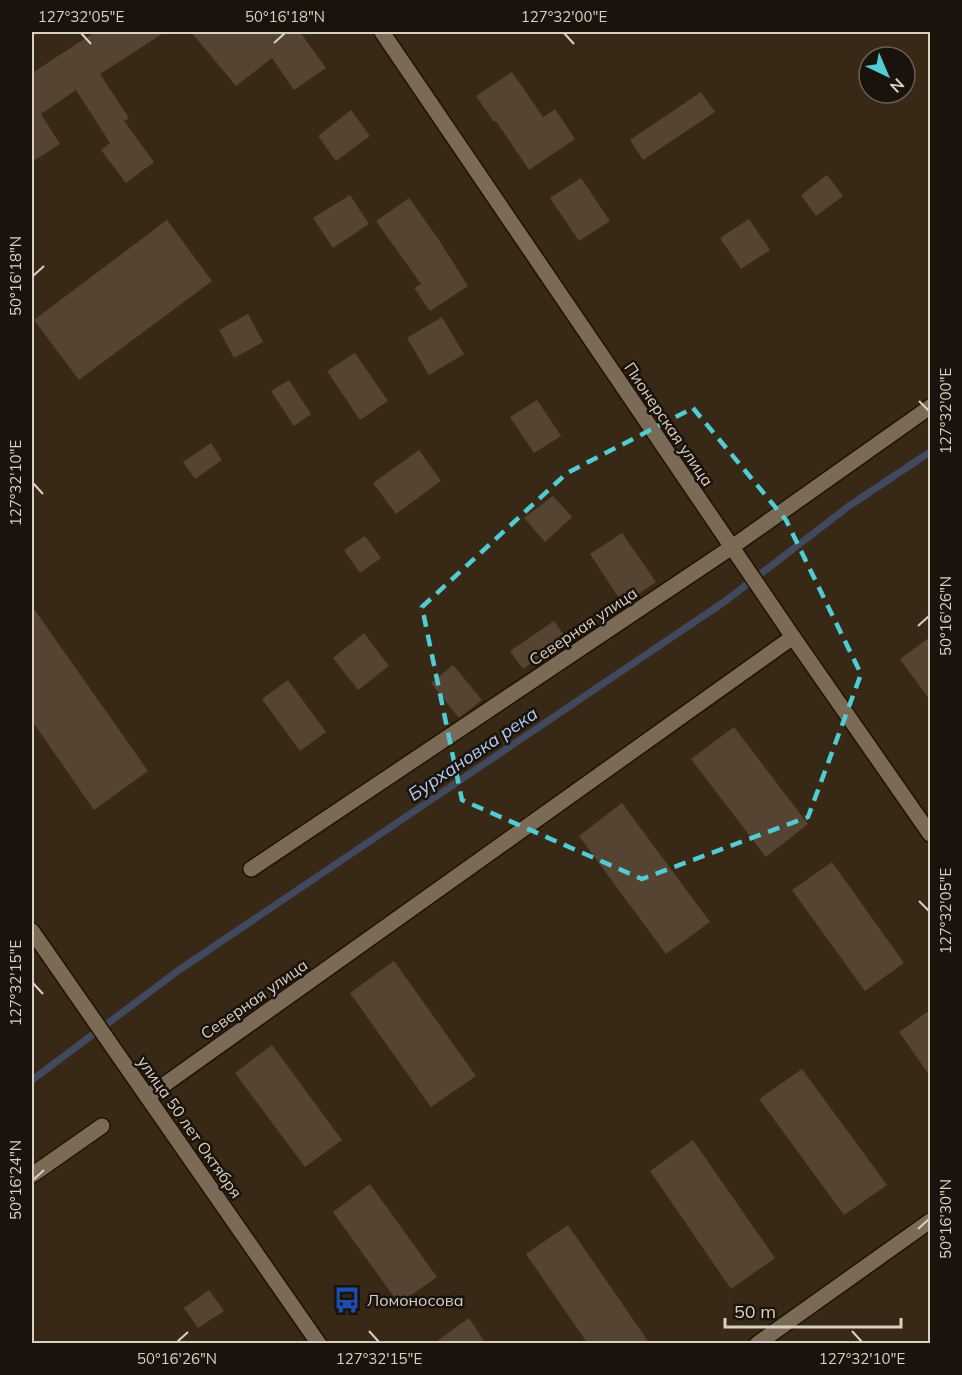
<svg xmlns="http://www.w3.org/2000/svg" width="962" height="1375" font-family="Mulish,sans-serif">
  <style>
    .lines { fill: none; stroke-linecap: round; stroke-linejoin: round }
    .stream { stroke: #41495e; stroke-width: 7 }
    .building { fill: #544431 }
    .minor-casing { stroke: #1f1202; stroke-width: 18 }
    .tertiary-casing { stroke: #1f1202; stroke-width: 18 }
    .secondary-casing { stroke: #1f1202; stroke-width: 18 }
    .minor { stroke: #7b6b56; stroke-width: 15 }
    .tertiary { stroke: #7b6b56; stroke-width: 15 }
    .secondary { stroke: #7b6b56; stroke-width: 15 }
    .marked { fill: none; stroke: #51ccd3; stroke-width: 4.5; stroke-dasharray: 12 8; stroke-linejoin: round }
    .ticks { fill: none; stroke: #d9d0c4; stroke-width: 2 }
    .labels { text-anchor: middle; stroke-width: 5; stroke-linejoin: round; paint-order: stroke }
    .street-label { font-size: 16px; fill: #d9d0c4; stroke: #1a130b }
    .poi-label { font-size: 16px; fill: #d9d0c4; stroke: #1a130b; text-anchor: start }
    .water-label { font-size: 18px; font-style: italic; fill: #aeccf3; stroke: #1a130b }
    .neatline { fill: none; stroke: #d9d0c4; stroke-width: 2 }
    .ticks-label { font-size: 15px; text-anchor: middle; fill: #d9d0c4 }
  </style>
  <rect width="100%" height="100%" fill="#382917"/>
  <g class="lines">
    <path class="stream" d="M32 1080 179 970 724 602 849 506 930 452"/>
  </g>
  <g class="building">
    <path d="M95 32H165L100 74 129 118 124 121 154 162 126 183 101 150 110 143 76 90 41 114 60 144 32 162V73Z"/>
    <path d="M191 32H300L326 68 294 90 272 58 236 86Z"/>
    <path d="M512 72 543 117 555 109 575 139 529 170 496 121 494 122 476 96Z"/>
    <path d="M701 92 715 112 643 160 630 140Z"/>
    <path d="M351 110 370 136 336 161 318 136Z"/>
    <path d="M827 175 843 196 816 216 801 195Z"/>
    <path d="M581 178 610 221 579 241 550 198Z"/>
    <path d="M350 195 369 224 333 248 313 218Z"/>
    <path d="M409 198 437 237 468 286 430 311 414 288 421 284 376 221Z"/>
    <path d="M749 219 770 250 741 269 720 238Z"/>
    <path d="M167 220 212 281 79 380 34 320Z"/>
    <path d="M248 314 263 342 234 358 219 330Z"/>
    <path d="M442 317 464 354 429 375 407 338Z"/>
    <path d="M355 353 388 401 360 420 327 371Z"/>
    <path d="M289 380 311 414 294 426 271 391Z"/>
    <path d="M537 400 561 436 534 453 510 417Z"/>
    <path d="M211 443 222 460 195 479 183 462Z"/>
    <path d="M419 450 441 481 396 514 373 483Z"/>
    <path d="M553 496 572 517 545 542 524 518Z"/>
    <path d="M622 533 656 582 623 604 590 554Z"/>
    <path d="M365 536 381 558 360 573 344 550Z"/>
    <path d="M32 606 148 771 94 810 32 721Z"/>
    <path d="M554 621 566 638 523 669 510 651Z"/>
    <path d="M364 633 389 666 358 690 333 658Z"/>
    <path d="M930 637V700L900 659Z"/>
    <path d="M453 665 482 700 459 718 431 683Z"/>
    <path d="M288 680 326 732 300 751 262 699Z"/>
    <path d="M734 727 808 824 766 857 691 759Z"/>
    <path d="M622 803 710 922 666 954 579 836Z"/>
    <path d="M832 862 904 963 865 991 792 890Z"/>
    <path d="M394 961 476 1076 431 1107 350 993Z"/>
    <path d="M930 1010V1076L899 1032Z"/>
    <path d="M272 1045 342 1140 305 1167 235 1073Z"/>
    <path d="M802 1069 887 1185 844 1215 759 1099Z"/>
    <path d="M693 1140 775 1258 731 1289 650 1171Z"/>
    <path d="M370 1184 437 1277 399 1304 333 1212Z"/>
    <path d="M568 1225 650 1344H588L526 1254Z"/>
    <path d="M209 1290 224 1311 198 1328 184 1308Z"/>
    <path d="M469 1318 486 1344H433Z"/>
  </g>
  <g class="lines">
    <g class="minor-casing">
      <path id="minor" d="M382 32 793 637 930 834"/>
    </g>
    <g class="tertiary-casing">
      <g id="tertiary">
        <path d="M251 869 732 547 930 407"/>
        <path d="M147 1097 793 637"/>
        <path d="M32 1175 102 1126"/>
        <path d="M757 1344 930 1221"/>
      </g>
    </g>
    <g class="secondary-casing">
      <path id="secondary" d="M32 931 319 1344"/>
    </g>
    <use href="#minor" class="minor"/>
    <use href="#tertiary" class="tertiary"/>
    <use href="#secondary" class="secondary"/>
  </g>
  <path class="marked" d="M693 408 786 520 861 674 808 817 642 879 462 800 422 607 567 473Z"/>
  <path class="ticks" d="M81 33 91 44M564 33 574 44M274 43 285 33M33 276 44 266M919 401 929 411M33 483 43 494M918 626 929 616M919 901 929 911M33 983 43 994M33 1180 44 1170M918 1229 929 1219M369 1331 379 1342M852 1331 862 1342M177 1342 188 1332"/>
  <defs>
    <g id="bus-bare" transform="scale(2.07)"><path d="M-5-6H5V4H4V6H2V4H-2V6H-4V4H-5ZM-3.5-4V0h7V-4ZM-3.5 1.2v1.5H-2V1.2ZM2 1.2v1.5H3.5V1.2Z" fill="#1a4fb4" stroke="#1a130b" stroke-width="2.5" paint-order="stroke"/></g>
  </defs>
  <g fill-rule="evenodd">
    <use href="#bus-bare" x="347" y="1300"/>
  </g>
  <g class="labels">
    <g class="street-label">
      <text transform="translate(669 424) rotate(56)" y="6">Пионерская улица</text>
      <text transform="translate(583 626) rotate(-34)" y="6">Северная улица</text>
      <text transform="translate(254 999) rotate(-35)" y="6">Северная улица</text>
      <text transform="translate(190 1127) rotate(55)" y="6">улица 50 лет Октября</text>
    </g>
    <g class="poi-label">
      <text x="367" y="1306">Ломоносова</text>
    </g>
    <g class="water-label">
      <text transform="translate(473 754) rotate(-34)" y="6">Бурхановка река</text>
    </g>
  </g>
  <rect width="962" height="1375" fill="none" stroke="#1a130b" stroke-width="66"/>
  <g transform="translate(887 75) rotate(136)"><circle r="28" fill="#1a130b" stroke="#665f55" stroke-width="1.5"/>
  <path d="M0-4.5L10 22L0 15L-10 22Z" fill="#51ccd3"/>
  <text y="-9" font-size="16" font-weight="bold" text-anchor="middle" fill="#d9d0c4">N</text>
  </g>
  <path d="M725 1318v9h176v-9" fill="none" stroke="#d9d0c4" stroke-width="3"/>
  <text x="734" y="1318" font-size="18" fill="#d9d0c4" stroke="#1a130b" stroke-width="4.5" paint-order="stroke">50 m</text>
  <rect x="33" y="33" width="896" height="1309" class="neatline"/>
  <g class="ticks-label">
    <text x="81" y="22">127°32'05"E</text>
    <text x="285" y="22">50°16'18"N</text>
    <text x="564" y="22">127°32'00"E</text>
    <text transform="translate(16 276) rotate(-90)" y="5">50°16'18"N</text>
    <text transform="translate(946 411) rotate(-90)" y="5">127°32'00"E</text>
    <text transform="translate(16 483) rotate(-90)" y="5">127°32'10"E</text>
    <text transform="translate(946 616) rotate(-90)" y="5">50°16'26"N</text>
    <text transform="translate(946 911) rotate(-90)" y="5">127°32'05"E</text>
    <text transform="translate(16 983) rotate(-90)" y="5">127°32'15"E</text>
    <text transform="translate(16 1180) rotate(-90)" y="5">50°16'24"N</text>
    <text transform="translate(946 1219) rotate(-90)" y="5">50°16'30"N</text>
    <text x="177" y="1364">50°16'26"N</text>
    <text x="379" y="1364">127°32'15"E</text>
    <text x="862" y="1364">127°32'10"E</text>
  </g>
</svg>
